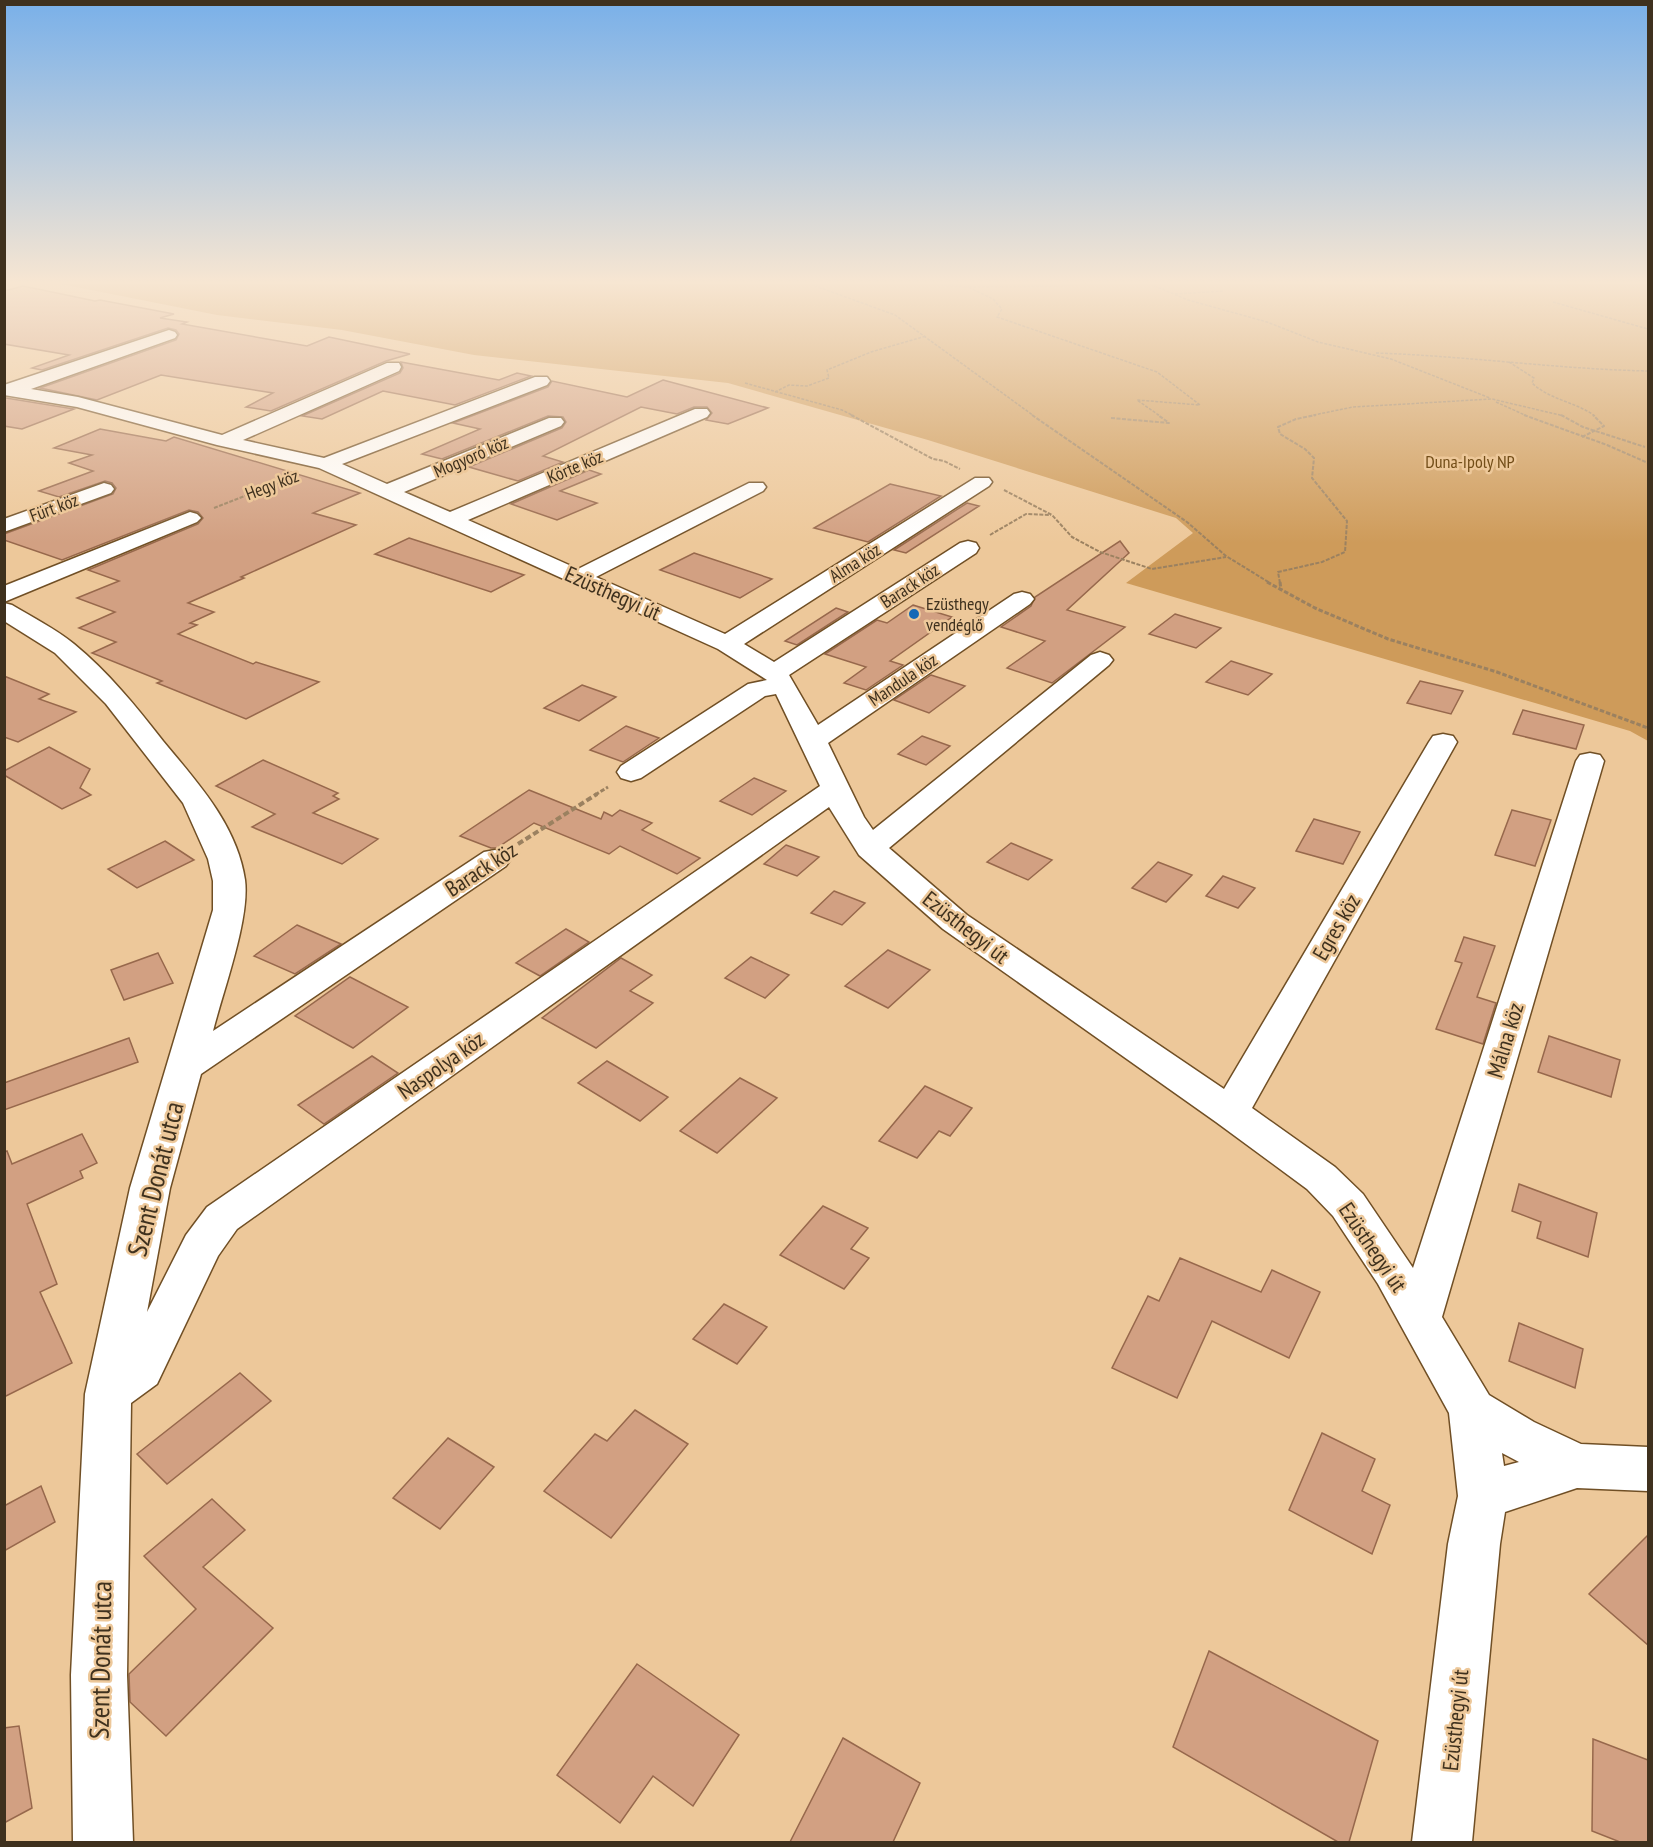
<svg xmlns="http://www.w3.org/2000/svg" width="1653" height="1847" font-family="'PT Sans Narrow',sans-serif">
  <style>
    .green { fill: #ce9b5a }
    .building { fill: #d2a082; stroke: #97684c; stroke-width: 1.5 }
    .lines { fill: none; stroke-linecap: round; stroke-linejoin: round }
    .minor-casing { stroke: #704f25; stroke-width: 3 }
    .path-far3 { stroke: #9b8160; stroke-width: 1.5; stroke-dasharray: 3 1.5; stroke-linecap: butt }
    .path-far2 { stroke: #9b8160; stroke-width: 2; stroke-dasharray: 4 1.5; stroke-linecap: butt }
    .path-far1 { stroke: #9b8160; stroke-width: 3; stroke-dasharray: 4.5 2; stroke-linecap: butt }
    .path { stroke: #9b8160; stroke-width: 4; stroke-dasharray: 6 3; stroke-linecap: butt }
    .minor { fill: #fff; fill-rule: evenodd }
    .poi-dot { fill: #1468b6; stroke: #edc89a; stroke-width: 2 }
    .labels { text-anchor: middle; stroke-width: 5; stroke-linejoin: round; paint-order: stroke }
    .far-street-label { font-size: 18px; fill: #3f311e; stroke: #edc89a }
    .far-park-label { font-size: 18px; fill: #734e19; stroke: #edc89a }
    .far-poi-label { font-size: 18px; fill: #3f311e; stroke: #edc89a; text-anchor: start }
    .street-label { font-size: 22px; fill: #3f311e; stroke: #edc89a }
    .near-street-label { font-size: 27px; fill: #3f311e; stroke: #edc89a }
  </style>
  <rect width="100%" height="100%" fill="#edc89a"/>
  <path class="green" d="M61 284H1648V741L1630 731 1126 583 1193 533 1176 518 928 440 728 383 474 355 342 330 217 315Z"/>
  <g class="building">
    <path d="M23 286 95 301 100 300 174 314 160 318 187 322 182 324 307 346 329 337 410 354 386 361 271 411 246 407 273 393 161 375 97 400 40 388 176 340 179 334 176 330 168 328 42 370 32 368 69 355 4 344V291Z"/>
    <path d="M401 362 499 380 517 373 531 376 455 405 383 391 322 419 302 416 400 373 403 368Z"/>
    <path d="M663 380 768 408 728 424 706 420 712 413 707 407H694L677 414 641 407 543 456 563 462 518 481 469 467 562 428 566 422 563 417 548 416 442 459 422 454 480 429 453 423 548 387 552 381 627 397Z"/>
    <path d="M4 398H6L74 409 22 429 4 426Z"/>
    <path d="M100 429 166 441 174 437 360 493 313 513 356 525 241 577 244 578 188 603 214 612 190 623 197 625 178 634 253 664 256 662 319 682 246 719 157 683 162 681 92 653 116 642 79 628 115 612 77 598 119 581 88 570 198 524 203 518 198 512 189 510 62 560 4 540V534L113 494 116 488 112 483 105 481 59 497 39 491 93 471 69 463 92 455 54 448Z"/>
    <path d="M589 470 601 474 560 491 597 503 557 520 511 504Z"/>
    <path d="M890 484 941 496 868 542 814 528Z"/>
    <path d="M967 503 979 506 906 553 894 550Z"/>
    <path d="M409 538 524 575 491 592 375 554Z"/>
    <path d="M1120 541 1129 553 1067 610 1125 627 1052 683 1007 668 1045 641 1001 627 1031 606 1035 597Z"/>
    <path d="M694 553 772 579 740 598 660 570Z"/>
    <path d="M913 605 952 617 890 661 903 665 866 690 844 683 866 667 825 654 877 620 887 623Z"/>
    <path d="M836 608 848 612 797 645 785 641Z"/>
    <path d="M1175 614 1221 628 1196 648 1149 634Z"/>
    <path d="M1231 661 1272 674 1248 695 1206 682Z"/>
    <path d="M931 675 965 686 929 713 894 700Z"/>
    <path d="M4 676 49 694 39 699 76 712 18 742 4 737Z"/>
    <path d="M1420 681 1463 691 1451 714 1407 703Z"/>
    <path d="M582 685 616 697 579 721 544 708Z"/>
    <path d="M1523 710 1584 725 1576 749 1513 734Z"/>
    <path d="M626 726 659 738 623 762 590 750Z"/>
    <path d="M922 736 950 746 926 765 898 754Z"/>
    <path d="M49 747 90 769 80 788 91 795 62 809 4 775V771Z"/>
    <path d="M263 760 338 793 333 796 339 799 313 813 378 839 342 864 252 827 275 814 216 786Z"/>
    <path d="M754 778 786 791 752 815 720 801Z"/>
    <path d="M529 790 601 819 604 812 612 816 620 810 652 823 642 830 700 858 677 874 620 846 609 854 534 823 497 848H491L460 836Z"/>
    <path d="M1512 810 1551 820 1535 866 1495 855Z"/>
    <path d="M1314 819 1360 832 1343 864 1296 851Z"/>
    <path d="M165 841 194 860 137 888 108 869Z"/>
    <path d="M1011 843 1052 860 1028 880 987 862Z"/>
    <path d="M786 845 819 857 797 876 764 864Z"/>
    <path d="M1158 862 1192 875 1166 902 1132 888Z"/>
    <path d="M1223 876 1255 888 1238 908 1206 896Z"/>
    <path d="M834 891 865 903 842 925 811 913Z"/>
    <path d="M297 925 341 944 295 974 254 956Z"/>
    <path d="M566 929 589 942 540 976 516 963Z"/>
    <path d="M1464 937 1495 946 1477 997 1496 1003 1483 1044 1436 1029 1462 963 1455 961Z"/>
    <path d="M888 950 930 970 888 1008 845 986Z"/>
    <path d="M158 953 173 983 124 1000 111 970Z"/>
    <path d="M751 957 789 975 765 998 725 978Z"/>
    <path d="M621 958 652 975 630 991 653 1003 596 1048 542 1018Z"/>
    <path d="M350 977 408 1007 353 1048 295 1016Z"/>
    <path d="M1549 1036 1620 1060 1611 1097 1538 1072Z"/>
    <path d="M129 1038 138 1062 4 1110V1083Z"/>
    <path d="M372 1056 398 1073 324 1124 298 1105Z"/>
    <path d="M607 1061 668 1097 640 1121 578 1083Z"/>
    <path d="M740 1078 777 1098 717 1153 680 1131Z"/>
    <path d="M925 1086 972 1108 950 1136 939 1131 917 1158 879 1141Z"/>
    <path d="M82 1134 97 1163 80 1171 83 1178 27 1204 57 1284 40 1292 72 1363 4 1397V1152L7 1151 12 1164Z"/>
    <path d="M1519 1184 1597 1213 1588 1257 1537 1238 1541 1222 1512 1211Z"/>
    <path d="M823 1206 868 1228 851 1249 869 1258 844 1289 780 1255Z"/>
    <path d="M1180 1258 1261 1292 1272 1270 1320 1292 1289 1358 1212 1321 1177 1398 1112 1368 1148 1296 1159 1301Z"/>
    <path d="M724 1304 767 1327 737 1364 693 1339Z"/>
    <path d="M1519 1323 1583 1349 1575 1388 1509 1361Z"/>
    <path d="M240 1373 271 1401 167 1484 137 1454Z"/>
    <path d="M635 1410 688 1444 611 1538 544 1491 595 1434 607 1441Z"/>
    <path d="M1322 1433 1375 1459 1362 1491 1390 1505 1372 1554 1289 1510Z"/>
    <path d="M448 1438 494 1467 440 1529 393 1498Z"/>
    <path d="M41 1486 55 1522 4 1551V1506Z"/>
    <path d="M212 1499 245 1530 203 1567 273 1628 166 1736 130 1702 129 1674 196 1609 144 1556Z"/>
    <path d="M1648 1535V1645L1589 1594Z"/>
    <path d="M1209 1651 1378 1741 1349 1842H1338L1173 1747Z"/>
    <path d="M637 1664 739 1735 693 1806 653 1776 620 1823 557 1775Z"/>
    <path d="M19 1726 32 1808 4 1823V1728Z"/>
    <path d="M843 1738 920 1783 893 1842H790Z"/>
    <path d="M1593 1739 1648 1760V1842H1620L1592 1831Z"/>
  </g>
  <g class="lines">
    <g class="minor-casing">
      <g id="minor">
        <path d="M169 330 175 332 177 335 175 338 31 389 78 397 222 435 387 363H399L401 367 399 371 243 440 324 458 535 377H547L550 381 547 385 342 464 387 484 549 418H561L564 422 561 426 404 492 450 512 695 409H707L710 413 707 417 468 520 578 569 749 483H763L766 487 763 491 596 577 725 634 975 478H989L992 482 989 486 744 644 774 662 960 543 968 541 976 543 979 548 976 553 789 675 818 725 1014 594 1022 592 1030 594 1034 599 1030 604 828 743 864 817 873 830 1091 655 1100 652 1109 655 1113 660 1109 665 889 848 967 915 1224 1089 1429 742 1433 736 1443 734 1453 736 1457 742 1252 1108 1335 1167 1363 1194 1413 1268 1576 761 1580 755 1590 753 1600 755 1604 761 1442 1317 1489 1395 1534 1422 1581 1444 1648 1447V1491L1577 1488 1505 1512 1500 1544 1472 1842H1412L1448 1544 1458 1496 1449 1413 1378 1284 1333 1216 1307 1189 1216 1122 943 929 859 855 829 807 237 1229 218 1256 157 1384 131 1403 127 1675 133 1842H73L71 1675 85 1394 130 1188 213 910V881L208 859 183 803 106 704 55 653 4 621V603L12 605C32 617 56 629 74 644 108 672 136 706 163 741 197 782 237 825 245 880 250 919 223 991 213 1031L484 852 495 850 506 852 511 859 506 866 201 1074 170 1188 147 1312 186 1235 207 1207 820 786 776 694 765 696 641 778 631 781 621 778 617 772 621 766 748 684 767 680 718 649 319 468 217 445 77 407 4 395V385ZM1502 1453 1519 1462 1504 1466Z"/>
        <path d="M104 483 111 485 114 489 111 493 4 532V519Z"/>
        <path d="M190 512 197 514 201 518 197 522 4 602V586Z"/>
      </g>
    </g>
    <g class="path-far3">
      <path d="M810 284 895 315 1034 416"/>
      <path d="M928 284 968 287 1057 286"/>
      <path d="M970 284 968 287 993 299 1002 309 997 317 1157 372 1200 405 1137 400 1160 416"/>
      <path d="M1150 284 1188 300 1267 322 1318 342 1391 359 1490 398"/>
      <path d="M1057 286 1089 284"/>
      <path d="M1175 294 1224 291"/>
      <path d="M1553 302 1648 329"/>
      <path d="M1376 353C1467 356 1557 369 1648 371"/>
      <path d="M1509 362 1534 378 1532 383C1550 400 1576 402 1595 416"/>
      <path d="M745 383 842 410 854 416"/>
      <path d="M775 392 789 385 807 386 829 378 827 370 871 352 926 336"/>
      <path d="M1496 402 1527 416"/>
      <path d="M1309 416 1353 407 1492 399 1564 416"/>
    </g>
    <g class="path-far2">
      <path d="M851 415 933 459 944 461 960 469"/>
      <path d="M1032 415 1187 522 1226 556 1270 583"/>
      <path d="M1524 415 1607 445 1648 463"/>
      <path d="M1561 415 1583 427 1645 447"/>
      <path d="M1111 418 1169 423 1158 415"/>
      <path d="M1582 437 1604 426 1593 415"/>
      <path d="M1004 490 1052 515 1072 537 1100 552 1152 569 1226 557"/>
      <path d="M214 508 288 479"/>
      <path d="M990 535 1026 514 1051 515"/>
      <path d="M1280 583 1278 572 1322 562 1345 552 1347 521 1312 478 1314 458 1305 449 1280 434 1278 427 1296 419 1316 415"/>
    </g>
    <g class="path-far1">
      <path d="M1267 582 1315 608 1388 639 1497 672 1648 728"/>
      <path d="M1280 582 1281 590"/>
      <path d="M595 795 608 787"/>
    </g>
    <path class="path" d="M518 844 597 794"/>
    <use href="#minor" class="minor"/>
  </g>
  <linearGradient id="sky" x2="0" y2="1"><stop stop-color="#79b0e9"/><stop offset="0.52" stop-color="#f7e6d2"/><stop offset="1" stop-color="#f7e6d2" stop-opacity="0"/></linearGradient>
  <rect width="1653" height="543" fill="url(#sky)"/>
  <circle class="poi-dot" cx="914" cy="614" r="6"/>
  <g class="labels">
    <g class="far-street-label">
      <text transform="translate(471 457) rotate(-23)" y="6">Mogyoró köz</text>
      <text transform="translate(575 467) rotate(-23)" y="6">Körte köz</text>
      <text transform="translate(272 485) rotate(-21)" y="6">Hegy köz</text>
      <text transform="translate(54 508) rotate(-20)" y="6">Fürt köz</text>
      <text transform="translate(855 563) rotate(-32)" y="6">Alma köz</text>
      <text transform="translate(910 586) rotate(-33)" y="6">Barack köz</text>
      <text transform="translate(903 680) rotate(-34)" y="6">Mandula köz</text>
    </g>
    <g class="far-park-label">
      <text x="1470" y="468">Duna-Ipoly NP</text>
    </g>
    <g class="far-poi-label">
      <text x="926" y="610">Ezüsthegy<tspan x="926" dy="21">vendéglő</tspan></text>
    </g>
    <g class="street-label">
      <text transform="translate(613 593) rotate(24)" y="8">Ezüsthegyi út</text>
      <text transform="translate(481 869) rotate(-33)" y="8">Barack köz</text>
      <text transform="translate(966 927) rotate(38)" y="8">Ezüsthegyi út</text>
      <text transform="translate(1336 927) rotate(-60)" y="8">Egres köz</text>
      <text transform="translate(1505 1040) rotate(-73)" y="8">Málna köz</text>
      <text transform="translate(441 1065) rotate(-35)" y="8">Naspolya köz</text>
      <text transform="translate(1373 1247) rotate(56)" y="8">Ezüsthegyi út</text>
      <text transform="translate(1455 1720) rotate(-84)" y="8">Ezüsthegyi út</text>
    </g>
    <g class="near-street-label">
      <text transform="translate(156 1179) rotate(-76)" y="9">Szent Donát utca</text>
      <text transform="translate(101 1660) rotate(-89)" y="9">Szent Donát utca</text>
    </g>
  </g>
  <rect width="1653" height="1847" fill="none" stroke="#3f311e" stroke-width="12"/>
</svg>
